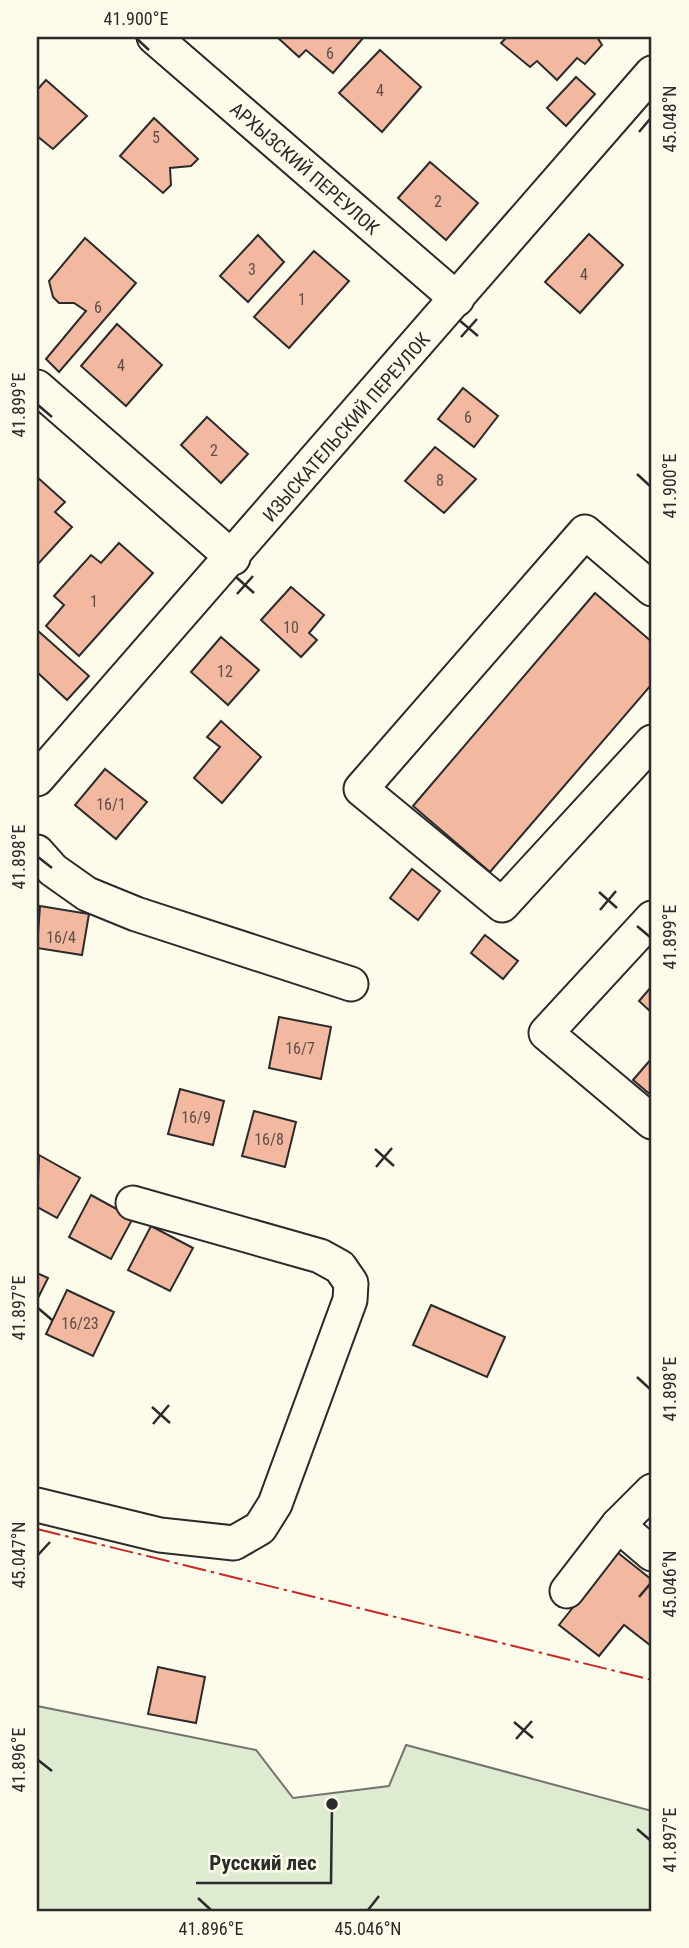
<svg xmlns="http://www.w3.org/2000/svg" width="689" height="1948" font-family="'Roboto Condensed',sans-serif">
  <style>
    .green { fill: #deebd1; stroke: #74746e; stroke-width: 2 }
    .building { fill: #f2b8a0; stroke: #2b2b2b; stroke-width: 2 }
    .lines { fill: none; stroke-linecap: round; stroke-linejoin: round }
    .minor-casing { stroke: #2b2b2b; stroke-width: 37 }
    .minor { stroke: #fdfbea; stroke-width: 33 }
    .power { stroke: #c62828; stroke-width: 2; stroke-dasharray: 24 5 3.5 5; stroke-linecap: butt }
    .ticks { fill: none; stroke: #2b2b2b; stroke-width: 2.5 }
    .labels { text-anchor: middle; stroke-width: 5; stroke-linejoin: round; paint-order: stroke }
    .number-label { font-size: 16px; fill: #5d4e48 }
    .street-label { font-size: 19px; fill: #2b2b2b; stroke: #fdfbea }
    .leader { fill: none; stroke: #2b2b2b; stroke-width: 2.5 }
    .callout-dot { fill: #2b2b2b; stroke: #fdfbea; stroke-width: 2.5 }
    .callout-label { font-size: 21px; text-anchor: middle; font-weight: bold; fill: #2b2b2b; stroke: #fdfbea; stroke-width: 5; stroke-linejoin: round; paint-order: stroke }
    .neatline { fill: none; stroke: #2b2b2b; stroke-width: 2.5 }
    .ticks-label { font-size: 18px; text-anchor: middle; fill: #2b2b2b }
  </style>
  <rect width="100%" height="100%" fill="#fdfbea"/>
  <path class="green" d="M37 1706 256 1750 293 1798 389 1786 406 1745 652 1811V1911H37Z"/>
  <g class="building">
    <path d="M277 37H364L333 73 306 50 299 57Z"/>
    <path d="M507 37H597L602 45 585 64 577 58 557 80 537 61 530 67 501 43Z"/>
    <path d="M380 50 421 87 382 132 339 93Z"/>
    <path d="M576 77 595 94 566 126 547 108Z"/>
    <path d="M46 80 87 116 53 149 37 136V90Z"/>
    <path d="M154 118 198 159 191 166 170 168 171 185 163 193 120 156Z"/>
    <path d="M430 162 478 203 446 240 398 198Z"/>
    <path d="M589 234 623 265 580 313 545 282Z"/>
    <path d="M258 235 284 262 248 302 220 276Z"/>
    <path d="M85 238 136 283 59 372 46 359 86 311 74 303H59L53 297 49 281Z"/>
    <path d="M314 251 349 281 289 348 254 317Z"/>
    <path d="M117 324 162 365 126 406 81 366Z"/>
    <path d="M463 388 498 416 474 447 438 419Z"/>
    <path d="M207 417 248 454 221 483 181 445Z"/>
    <path d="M435 447 476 479 444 513 405 481Z"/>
    <path d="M37 477 65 502 55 512 72 527 38 564Z"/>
    <path d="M119 543 153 573 79 656 46 626 64 605 54 596 91 555 101 563Z"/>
    <path d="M291 587 324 615 309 633 317 640 301 657 261 620Z"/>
    <path d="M595 593 652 642V684L490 872 413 806Z"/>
    <path d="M37 630 89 676 67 700 37 672Z"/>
    <path d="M221 637 259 670 228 705 191 672Z"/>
    <path d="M221 721 261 757 222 803 194 778 220 747 207 737Z"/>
    <path d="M105 769 147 802 116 839 75 805Z"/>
    <path d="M412 869 440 891 418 920 390 898Z"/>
    <path d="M40 906 89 914 82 955 37 948Z"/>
    <path d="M485 935 518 961 503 979 471 953Z"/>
    <path d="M652 986V1013L639 1001Z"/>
    <path d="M279 1017 331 1027 321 1079 269 1068Z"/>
    <path d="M652 1058V1096L633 1080Z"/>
    <path d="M180 1089 224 1101 213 1145 168 1134Z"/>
    <path d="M254 1111 296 1122 285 1167 242 1156Z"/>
    <path d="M39 1155 80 1178 57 1218 37 1207Z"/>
    <path d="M91 1195 133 1218 111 1259 69 1237Z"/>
    <path d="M151 1226 193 1248 170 1291 128 1270Z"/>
    <path d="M37 1273 48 1278 37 1300Z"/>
    <path d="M67 1290 114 1312 93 1356 46 1334Z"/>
    <path d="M431 1305 505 1337 487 1377 413 1345Z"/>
    <path d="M617 1552 652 1580V1642L650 1645 624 1625 599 1656 559 1625Z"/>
    <path d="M158 1667 205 1677 196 1723 148 1714Z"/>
  </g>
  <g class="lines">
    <g class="minor-casing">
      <g id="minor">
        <path d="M154 37 457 299"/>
        <path d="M37 387 233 558"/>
        <path d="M652 589 585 532 361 789 502 905 652 742"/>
        <path d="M37 779 652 73"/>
        <path d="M37 852 53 870 87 894 136 914 351 984"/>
        <path d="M652 918 546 1033 652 1122"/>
        <path d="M37 1505 160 1535 234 1543 260 1528 275 1504 350 1300 351 1283 340 1267 320 1256 133 1203"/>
        <path d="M618 1525 652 1554"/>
        <path d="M567 1591 618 1525 652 1491"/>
      </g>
    </g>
    <use href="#minor" class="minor"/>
    <path class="power" d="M37 1529 652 1680"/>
  </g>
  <path class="ticks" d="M136 38 149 50M639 132 650 119M459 320 478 336M461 337 477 319M38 405 52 417M637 474 650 486M236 577 254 593M237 594 253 576M38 857 52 868M599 892 617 908M600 910 616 891M637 926 650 937M375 1149 394 1166M376 1167 392 1148M38 1308 52 1320M637 1377 650 1389M152 1407 170 1423M153 1424 169 1405M38 1555 50 1542M639 1597 650 1584M514 1722 533 1738M516 1739 532 1721M38 1760 52 1771M637 1829 650 1840M198 1898 211 1910M368 1910 379 1896"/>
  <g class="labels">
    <g class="number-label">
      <text x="330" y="59">6</text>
      <text x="380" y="96">4</text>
      <text x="156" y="143">5</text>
      <text x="438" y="207">2</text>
      <text x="252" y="275">3</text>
      <text x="584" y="280">4</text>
      <text x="302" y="305">1</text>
      <text x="98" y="313">6</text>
      <text x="121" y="371">4</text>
      <text x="468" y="423">6</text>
      <text x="214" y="456">2</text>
      <text x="440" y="486">8</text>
      <text x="94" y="607">1</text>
      <text x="291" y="633">10</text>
      <text x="225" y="677">12</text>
      <text x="111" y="810">16/1</text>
      <text x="61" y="943">16/4</text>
      <text x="300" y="1054">16/7</text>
      <text x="196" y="1123">16/9</text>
      <text x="269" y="1145">16/8</text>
      <text x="80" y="1329">16/23</text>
    </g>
    <g class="street-label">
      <text transform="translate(305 168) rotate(41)" y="7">АРХЫЗСКИЙ ПЕРЕУЛОК</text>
      <text transform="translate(346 427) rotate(-49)" y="7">ИЗЫСКАТЕЛЬСКИЙ ПЕРЕУЛОК</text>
    </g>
  </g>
  <path class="leader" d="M332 1804L331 1883H196"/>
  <circle class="callout-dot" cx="332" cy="1804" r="7"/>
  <g class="callout-label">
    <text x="263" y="1870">Русский лес</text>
  </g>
  <rect width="689" height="1948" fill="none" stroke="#fdfbea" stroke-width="77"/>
  <rect x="38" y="38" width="612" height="1872" class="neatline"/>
  <g class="ticks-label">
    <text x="136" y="25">41.900°E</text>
    <text transform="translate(670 119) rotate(-90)" y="6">45.048°N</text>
    <text transform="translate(19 405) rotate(-90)" y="6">41.899°E</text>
    <text transform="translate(670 486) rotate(-90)" y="6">41.900°E</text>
    <text transform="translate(19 857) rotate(-90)" y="6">41.898°E</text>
    <text transform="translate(670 937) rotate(-90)" y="6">41.899°E</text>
    <text transform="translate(19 1308) rotate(-90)" y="6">41.897°E</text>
    <text transform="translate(670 1389) rotate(-90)" y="6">41.898°E</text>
    <text transform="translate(19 1555) rotate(-90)" y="6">45.047°N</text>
    <text transform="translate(670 1584) rotate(-90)" y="6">45.046°N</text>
    <text transform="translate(19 1760) rotate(-90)" y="6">41.896°E</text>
    <text transform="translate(670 1840) rotate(-90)" y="6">41.897°E</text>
    <text x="211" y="1935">41.896°E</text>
    <text x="368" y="1935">45.046°N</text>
  </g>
</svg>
